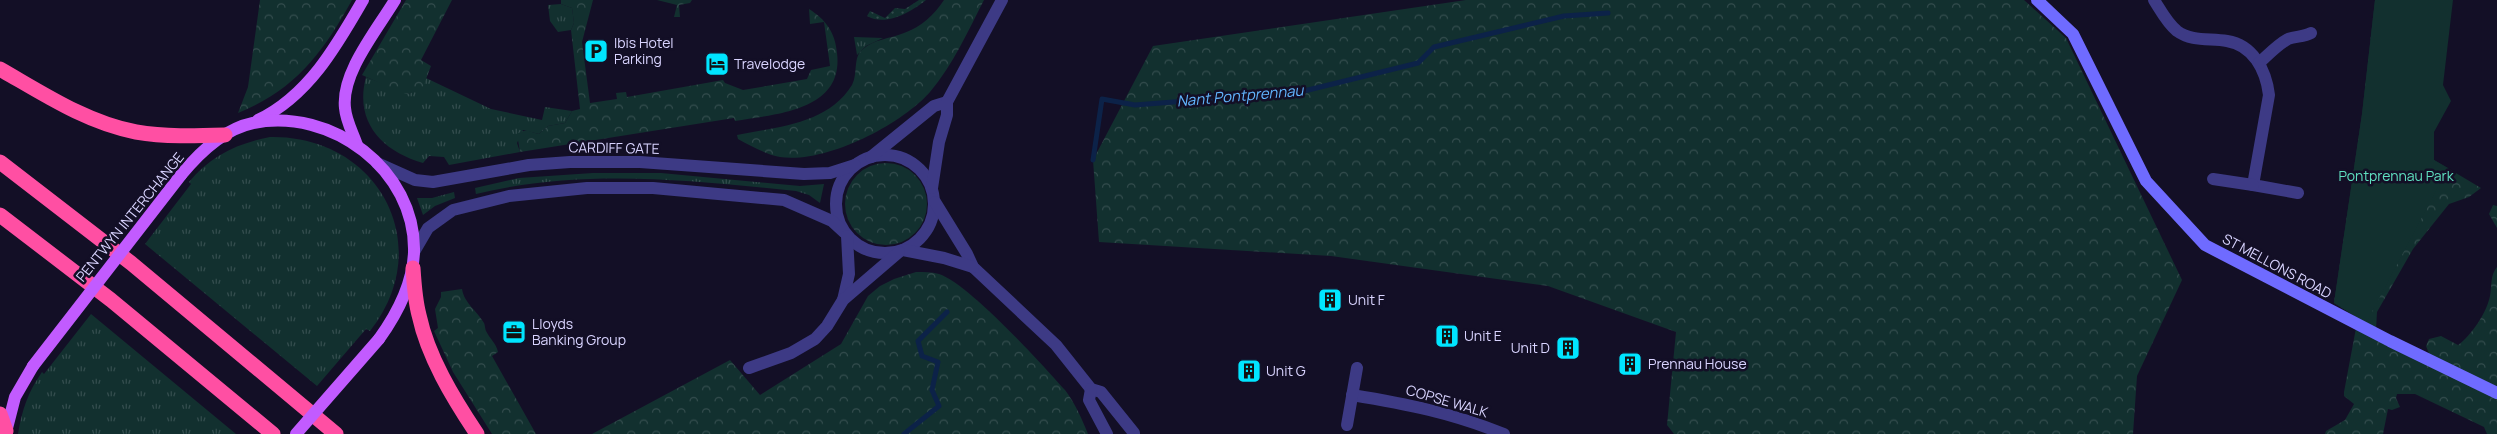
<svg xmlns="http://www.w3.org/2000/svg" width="2497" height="434" font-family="Manrope,sans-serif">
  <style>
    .grass { fill: url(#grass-tufts) }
    .forest { fill: url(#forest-crowns) }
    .park { fill: #12302f }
    .garden { fill: url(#garden-dots) }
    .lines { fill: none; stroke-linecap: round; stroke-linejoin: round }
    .stream { stroke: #0c2248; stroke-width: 5 }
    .minor { stroke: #3d3a85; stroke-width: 12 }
    .secondary { stroke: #6f6bff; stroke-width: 12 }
    .primary { stroke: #c25bff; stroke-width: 12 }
    .motorway { stroke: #ff4fa3; stroke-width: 15 }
    .primary-bridge { stroke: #c25bff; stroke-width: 12 }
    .labels { text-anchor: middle; stroke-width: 5; stroke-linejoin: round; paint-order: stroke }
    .poi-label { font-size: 14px; fill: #d9d4ff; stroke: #130f26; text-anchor: start }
    .street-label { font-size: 14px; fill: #d9d4ff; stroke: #130f26 }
    .park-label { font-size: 14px; fill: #5fe0c0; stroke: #130f26 }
    .water-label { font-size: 15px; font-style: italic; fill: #62b6ff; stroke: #130f26 }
  </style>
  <defs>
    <pattern id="grass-tufts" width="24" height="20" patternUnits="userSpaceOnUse" patternTransform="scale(1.25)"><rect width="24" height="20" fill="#12302f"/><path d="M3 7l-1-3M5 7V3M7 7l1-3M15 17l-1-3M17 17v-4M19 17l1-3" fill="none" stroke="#344d4e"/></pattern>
    <pattern id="forest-crowns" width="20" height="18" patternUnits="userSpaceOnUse" patternTransform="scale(1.25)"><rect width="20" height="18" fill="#12302f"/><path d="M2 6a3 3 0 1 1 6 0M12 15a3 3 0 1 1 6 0" fill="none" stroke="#344d4e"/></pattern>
    <pattern id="garden-dots" width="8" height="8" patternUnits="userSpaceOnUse" patternTransform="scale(1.25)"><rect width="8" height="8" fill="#12302f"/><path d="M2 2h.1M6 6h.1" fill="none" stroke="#344d4e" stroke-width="1.8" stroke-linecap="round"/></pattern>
  </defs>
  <rect width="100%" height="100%" fill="#130f26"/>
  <g class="grass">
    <path d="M561 4 572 8 574 23 571 30 558 32 550 21 548 5Z"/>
    <path d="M854 37 883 38 866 46 857 55Z"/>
    <path d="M366 77 409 94 418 88 426 78 491 109 542 120 545 107 572 111 565 123 548 126 539 134 523 130 517 143 520 152 449 165 444 157 429 156 423 163C382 151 354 122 366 77Z"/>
    <path d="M270 137C378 135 438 245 370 331L366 329 317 386 145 244 191 184 189 182C210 156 238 143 270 137Z"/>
    <path d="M593 173H661L800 186 824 184 820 203 809 195 796 191C690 180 581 168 476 194L475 188 519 178Z"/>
    <path d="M454 192 455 198 435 206 423 215 417 198H432Z"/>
    <path d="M91 314 236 434H18C22 410 28 392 42 372L44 374Z"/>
  </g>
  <g class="forest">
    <path d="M260 0H352C323 53 295 90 238 113L248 87Z"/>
    <path d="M406 0H452L421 60 431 66 423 87 409 94 402 93 362 75Z"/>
    <path d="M561 0H593L582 42 590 103 617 99 616 93 626 92 627 97 723 80 725 83 743 90 807 79 811 70 830 66 824 22 810 24 809 9C826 20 835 32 837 53 844 111 776 114 735 121L734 118 520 152 517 134C526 128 530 132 539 134L548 126 565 123 572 111 580 109 571 30 574 23 572 8 561 4Z"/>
    <path d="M657 0H692L690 3 679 5 680 17H674L677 5Z"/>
    <path d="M944 0H984C968 31 953 65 930 92 901 125 825 164 780 157 765 154 751 146 738 139L737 135C777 127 828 124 852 85 858 74 853 57 862 50 874 39 889 39 904 33 921 27 934 15 944 0Z"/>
    <path d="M1466 0H2024L2066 38 2182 280 2137 376 2133 434H1674L1667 425 1676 332 1548 286 1331 256 1099 242 1093 160 1153 46Z"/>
    <path d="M2375 0 2434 160 2481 188 2469 197 2449 204 2413 249 2377 312 2376 329 2334 303 2362 114Z"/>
    <circle cx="886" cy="204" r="41"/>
    <path d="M2493 205 2497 206V228L2489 214Z"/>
    <path d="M2497 267V434H2487L2484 427 2415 394H2397L2396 398 2400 407 2392 410 2388 409 2383 434H2325L2326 431 2345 420 2354 404 2344 396V392L2356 328 2430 356 2426 346 2429 339 2441 336 2458 345C2471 336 2487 312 2490 296 2492 286 2490 275 2497 267Z"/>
    <path d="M916 272C923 272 932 272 939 274 968 283 1043 365 1065 390 1075 403 1082 419 1088 434H592L730 360 760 395 841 344 868 296 880 286 894 279Z"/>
    <path d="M462 289C464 303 478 312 484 323 485 325 485 329 486 331 490 339 496 343 498 352L492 356 536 434H492L453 372 434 331 438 328 435 309 441 297V292Z"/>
  </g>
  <path class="park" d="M2375 0H2453L2443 85 2451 101 2434 132V160L2448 168 2366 323 2334 303 2362 114Z"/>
  <path class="garden" d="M919 0H926C911 12 886 27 867 16L870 11 885 18 895 8 905 9Z"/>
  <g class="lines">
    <g class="stream">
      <path d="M1093 160 1102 99 1135 105 1300 92 1418 63 1434 47 1564 16 1608 13"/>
      <path d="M904 434 939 406 932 390 938 362 922 356 918 341 947 312"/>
    </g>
    <g class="minor">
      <path d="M2154 0C2161 11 2167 23 2177 31 2192 42 2210 38 2227 41 2253 45 2266 70 2269 95L2253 185 2298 193"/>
      <path d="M2259 63C2268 55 2277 45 2288 39 2296 36 2304 37 2311 33"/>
      <circle cx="885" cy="204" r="49"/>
      <path d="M871 157 934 106 947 102"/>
      <path d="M377 163 415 180 433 182 529 165 570 162H640L804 174 830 173 855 165"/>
      <path d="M2213 179 2253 185"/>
      <path d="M932 188 939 142 947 115V102L1002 0"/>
      <path d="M935 202 967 254 973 267 1056 345 1091 389 1101 392 1134 433"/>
      <path d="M903 250 944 258 973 267"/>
      <path d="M414 252 428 228 453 210 509 196 587 188H653L784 200 832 221 844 232"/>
      <path d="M843 300 849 274 847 236"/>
      <path d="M749 368 791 353 815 339 827 326 843 300 899 252"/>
      <path d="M1091 389 1089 400 1107 434"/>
      <path d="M1352 395C1407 404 1452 413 1504 434"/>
      <path d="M1347 425 1357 368"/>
    </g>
    <path class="secondary" d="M2037 0 2073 34 2146 181 2205 245 2390 341 2497 393"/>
    <g class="primary">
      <path d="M258 120C308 96 336 47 363 0"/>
      <path d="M357 145C353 133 346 121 345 108 341 73 377 30 395 0"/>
      <path d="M181 175C199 153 224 129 253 123 331 107 416 170 414 252 413 283 397 314 379 339"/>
      <path d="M6 432 15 397 33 366"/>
    </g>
    <g class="motorway">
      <path d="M0 69C42 93 87 123 136 132 165 137 195 136 225 135"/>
      <path d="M0 162 131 263 336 434"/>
      <path d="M0 215 111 300 273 434"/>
      <path d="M413 268C414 284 415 300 419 315 428 357 453 398 477 434"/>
      <path d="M0 414 6 431"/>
    </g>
    <g class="primary-bridge">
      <path d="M33 366 181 175"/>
      <path d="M296 434 379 339"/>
    </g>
  </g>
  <defs>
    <g id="parking-square" transform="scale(1.25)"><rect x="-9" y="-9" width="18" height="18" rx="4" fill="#00e5ff" stroke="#130f26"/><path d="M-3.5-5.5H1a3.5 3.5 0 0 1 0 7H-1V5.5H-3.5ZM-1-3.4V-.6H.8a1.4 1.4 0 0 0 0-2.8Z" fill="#111"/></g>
    <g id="hotel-square" transform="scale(1.25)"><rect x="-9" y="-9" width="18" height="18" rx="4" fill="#00e5ff" stroke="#130f26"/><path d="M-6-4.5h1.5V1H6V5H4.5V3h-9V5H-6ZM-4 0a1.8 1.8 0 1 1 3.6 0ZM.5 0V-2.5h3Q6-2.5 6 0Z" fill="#111"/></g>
    <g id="building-square" transform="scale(1.25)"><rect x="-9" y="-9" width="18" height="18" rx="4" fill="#00e5ff" stroke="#130f26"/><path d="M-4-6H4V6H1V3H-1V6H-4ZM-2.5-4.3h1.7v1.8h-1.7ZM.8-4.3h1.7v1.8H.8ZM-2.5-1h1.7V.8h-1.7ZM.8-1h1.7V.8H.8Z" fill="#111"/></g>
    <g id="office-square" transform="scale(1.25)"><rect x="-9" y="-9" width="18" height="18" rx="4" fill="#00e5ff" stroke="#130f26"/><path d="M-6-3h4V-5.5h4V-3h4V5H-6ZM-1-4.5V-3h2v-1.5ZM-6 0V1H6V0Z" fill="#111"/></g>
  </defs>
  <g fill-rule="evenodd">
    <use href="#parking-square" x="596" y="51"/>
    <use href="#hotel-square" x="717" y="64"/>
    <use href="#building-square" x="1330" y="300"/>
    <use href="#office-square" x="514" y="332"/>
    <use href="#building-square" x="1447" y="336"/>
    <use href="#building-square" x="1568" y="348"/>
    <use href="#building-square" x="1630" y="364"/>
    <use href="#building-square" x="1249" y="371"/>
  </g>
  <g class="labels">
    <g class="poi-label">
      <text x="614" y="48">Ibis Hotel<tspan x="614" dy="16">Parking</tspan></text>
      <text x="734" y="69">Travelodge</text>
      <text x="1348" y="305">Unit F</text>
      <text x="532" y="329">Lloyds<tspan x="532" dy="16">Banking Group</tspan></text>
      <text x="1464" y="341">Unit E</text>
      <text x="1550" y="353" text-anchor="end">Unit D</text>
      <text x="1648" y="369">Prennau House</text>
      <text x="1266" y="376">Unit G</text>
    </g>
    <g class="street-label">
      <text transform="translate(614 148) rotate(1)" y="5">CARDIFF GATE</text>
      <text transform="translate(130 217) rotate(-51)" y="5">PENTWYN INTERCHANGE</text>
      <text transform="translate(2277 266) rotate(28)" y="5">ST MELLONS ROAD</text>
      <text transform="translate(1447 401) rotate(16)" y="5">COPSE WALK</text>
    </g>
    <g class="park-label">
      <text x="2396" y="181">Pontprennau Park</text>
    </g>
    <g class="water-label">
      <text transform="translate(1240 96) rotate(-5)" y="5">Nant Pontprennau</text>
    </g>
  </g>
</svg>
